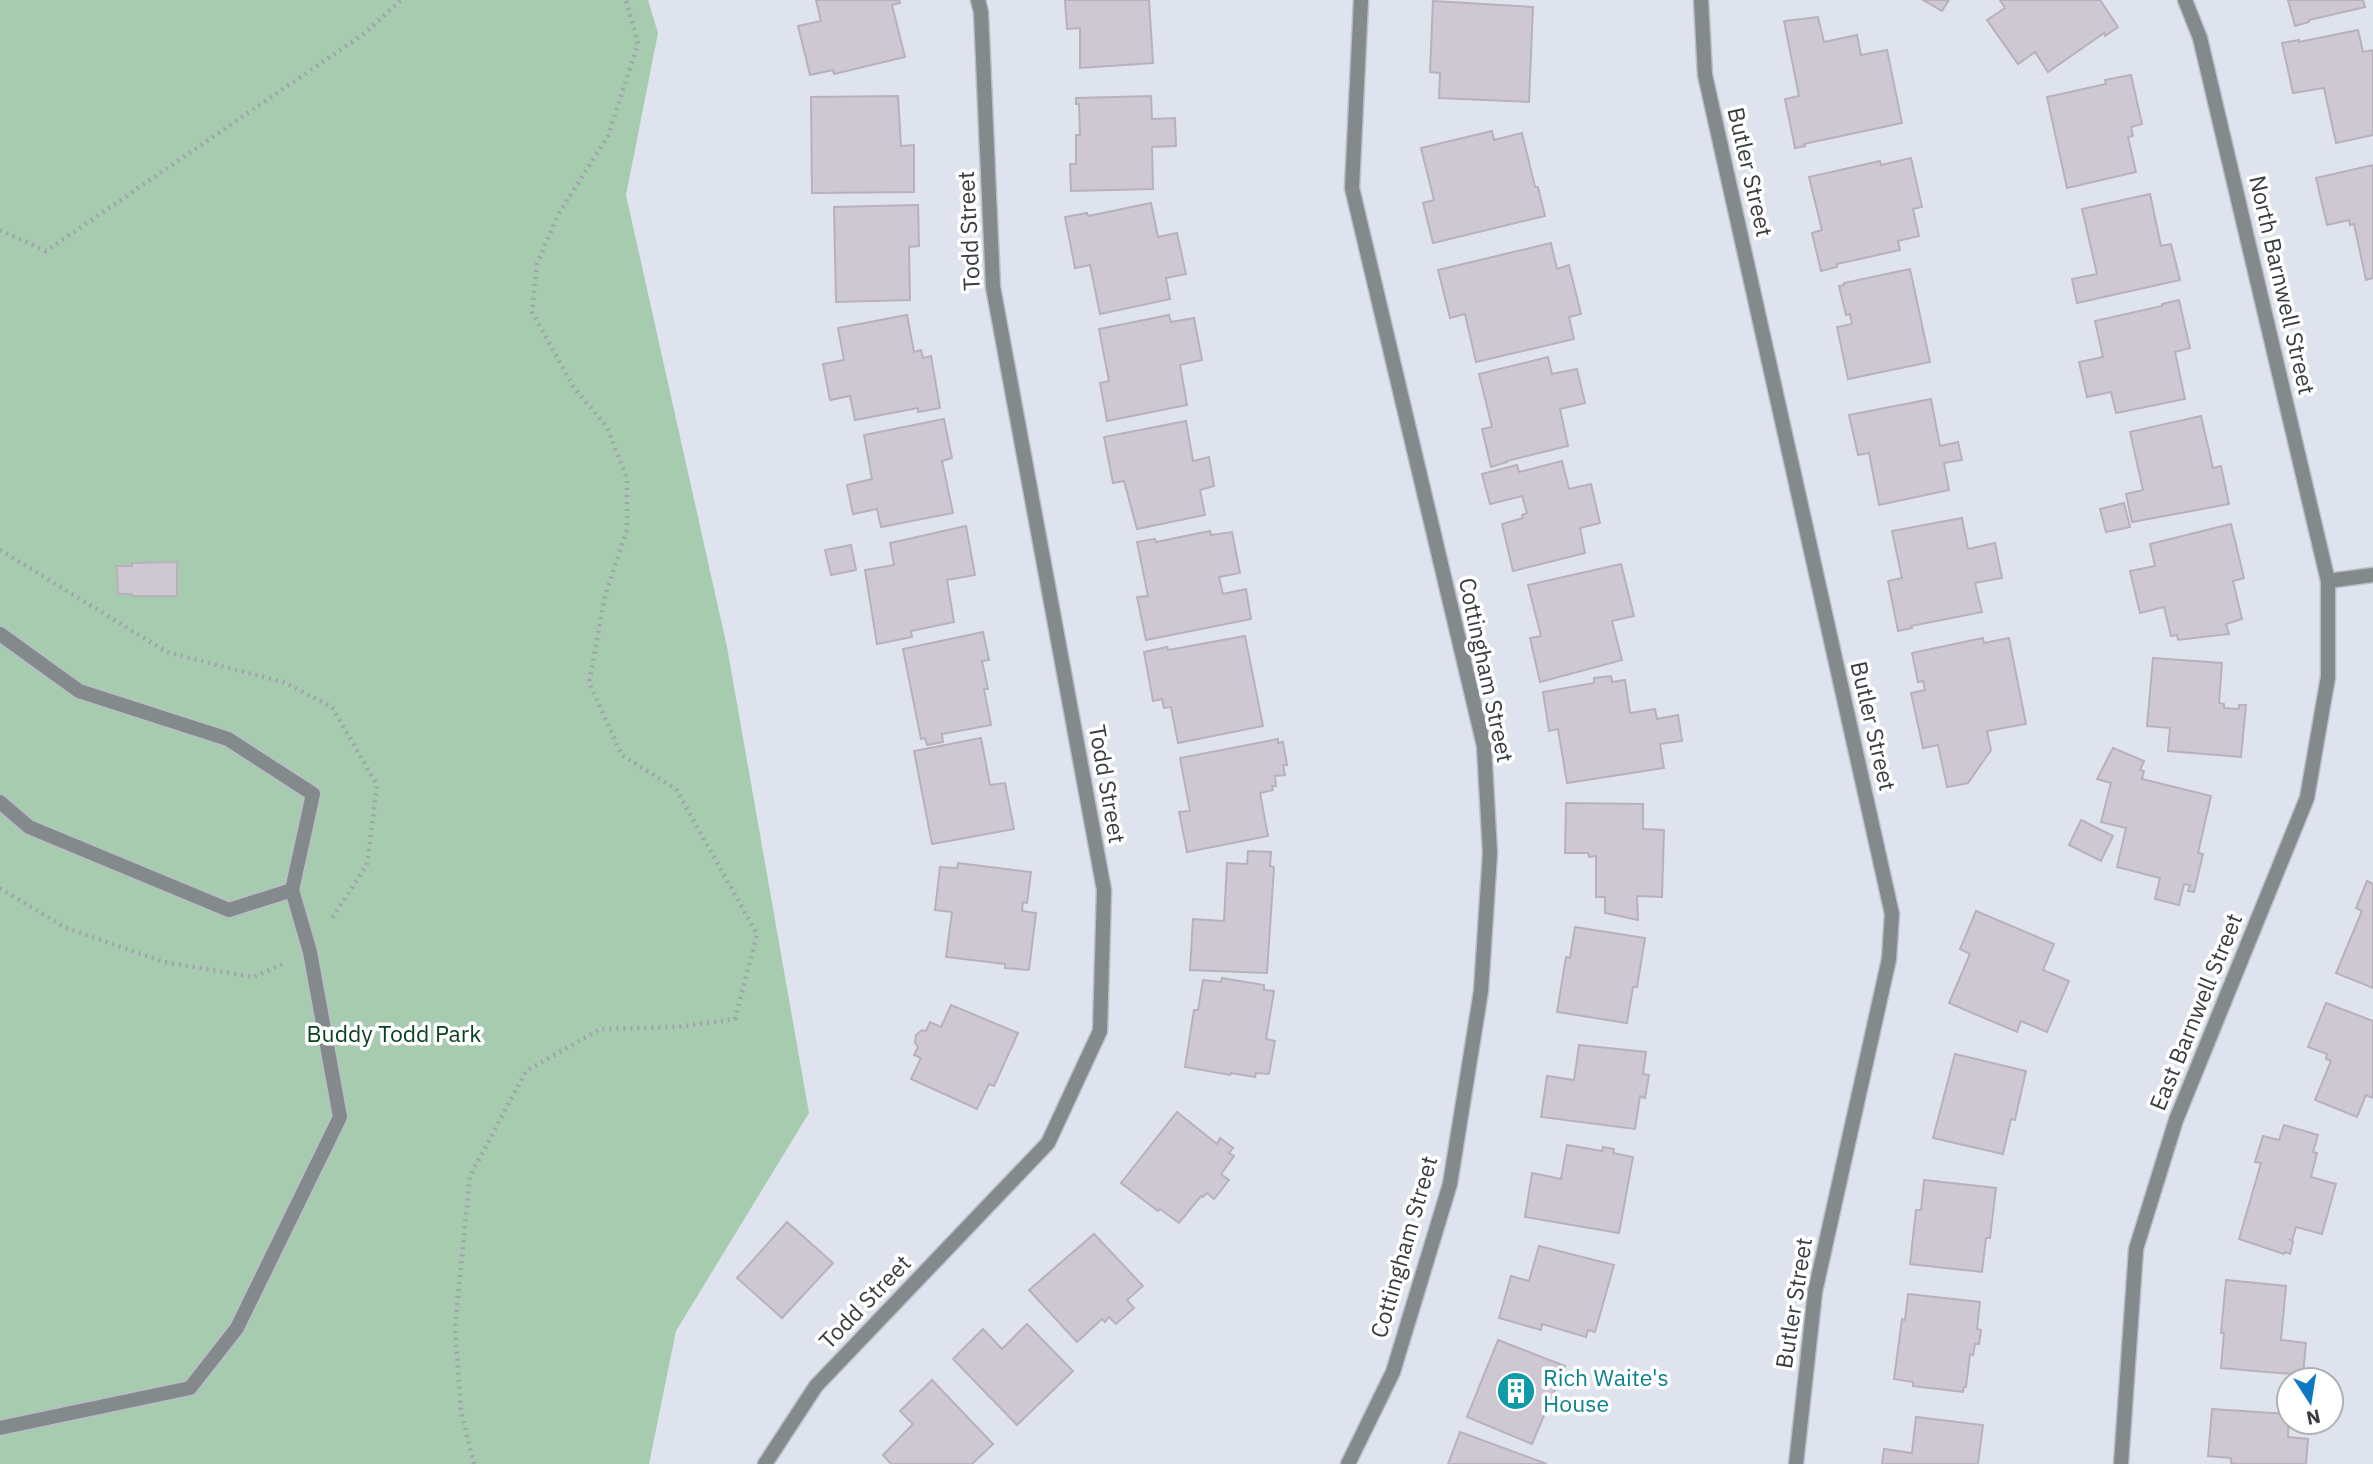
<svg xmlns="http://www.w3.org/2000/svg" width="2373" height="1464" font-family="'IBM Plex Sans',sans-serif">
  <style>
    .green { fill: #a6cbae }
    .building { fill: #cec8d2; stroke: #b8b1bb; stroke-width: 2 }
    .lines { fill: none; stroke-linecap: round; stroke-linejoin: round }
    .lane-casing { stroke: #babec8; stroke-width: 17 }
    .street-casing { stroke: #babec8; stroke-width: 17 }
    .path { stroke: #9fa3ab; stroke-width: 4.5; stroke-dasharray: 2 5; stroke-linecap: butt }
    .lane { stroke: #848a8b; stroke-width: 14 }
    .street { stroke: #848a8b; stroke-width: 14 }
    .labels { text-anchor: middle; stroke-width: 7; stroke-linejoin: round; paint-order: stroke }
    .street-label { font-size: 23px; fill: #3a3c40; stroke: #fff }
    .park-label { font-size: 23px; fill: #0c4120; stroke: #fff }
    .culture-label { font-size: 23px; fill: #0d838f; stroke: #fff; text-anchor: start }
  </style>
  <rect width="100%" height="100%" fill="#dee3ee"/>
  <path class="green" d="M0 0H648L658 33 626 195 727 647 809 1113 676 1331 649 1464H0Z"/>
  <g class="building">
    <path d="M816 0H899L900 3 892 5 905 57 834 74 833 70 810 75 798 26 821 21Z"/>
    <path d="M1065 0H1149L1153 63 1080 68V28L1067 29Z"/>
    <path d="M1923 0H1949L1942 11Z"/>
    <path d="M2000 0H2100L2118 27 2105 36 2104 33 2048 72 2035 52 2018 64 1987 20 2005 8Z"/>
    <path d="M2288 0H2363L2365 7 2309 20V22L2295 26Z"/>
    <path d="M1433 1 1533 7 1529 102 1439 98 1440 73 1430 72Z"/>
    <path d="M1818 17 1824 42 1857 35 1861 55 1887 50 1902 123 1804 144 1805 146 1795 148 1785 99 1799 96 1784 21Z"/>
    <path d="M2358 30 2363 52 2373 50V135L2336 143 2324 88 2293 93 2282 43 2299 40V42Z"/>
    <path d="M2131 75 2142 124 2131 127 2133 136 2128 137 2136 172 2067 188 2047 97 2106 84 2105 80Z"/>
    <path d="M898 96 901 146 914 145V192L812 193 811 97Z"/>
    <path d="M1151 96 1152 119 1175 118 1176 146 1152 147 1153 189 1071 191 1070 164H1076V135H1080L1079 104H1076V98Z"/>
    <path d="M1492 131 1494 140 1522 133 1535 187H1538L1545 216 1433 243 1423 203 1434 200 1421 148Z"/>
    <path d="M1911 158 1922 207 1913 209 1919 236 1898 241 1900 250 1837 264V267L1821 271 1812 233 1822 230 1809 177 1880 161 1881 165Z"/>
    <path d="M2373 165V278L2366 280 2354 224 2350 225 2349 220 2327 225 2316 178Z"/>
    <path d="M2150 194 2161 246 2171 244 2180 280 2077 303 2072 279 2097 274 2082 209Z"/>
    <path d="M1151 203 1158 237 1177 233 1186 274 1166 278 1170 299 1100 314 1090 265 1075 268 1065 217 1087 213 1088 216Z"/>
    <path d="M918 205 919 246 909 247 910 300 836 302 834 207Z"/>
    <path d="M1551 243 1557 269 1569 265 1581 314 1569 317 1574 339 1476 362 1465 314 1450 318 1438 270Z"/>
    <path d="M1910 269 1930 362 1848 379 1837 327 1852 324 1850 314 1846 315 1839 286 1844 285V283Z"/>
    <path d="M2179 300 2190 348 2175 352 2185 399 2116 413 2111 392 2087 397 2079 362 2103 357 2095 321 2162 306V304Z"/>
    <path d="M907 315 914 352 921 350 923 358 931 356 940 408 918 412V408L855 420 850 396 830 400 823 364 844 360 838 328Z"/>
    <path d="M1169 315 1171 322 1194 318 1202 360 1180 365 1187 405 1107 421 1100 383 1109 381 1099 329Z"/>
    <path d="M1548 357 1552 374 1577 369 1585 403 1560 409 1568 446 1507 461V462L1491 467 1482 429 1492 427 1479 374Z"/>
    <path d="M1931 399 1940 446 1958 442 1962 460 1944 463 1949 490 1879 505 1869 453 1858 455 1849 415Z"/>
    <path d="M2201 416 2213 468 2221 466 2229 504 2132 522 2126 494 2143 490 2130 432Z"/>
    <path d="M944 419 952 458 942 461 953 513 881 527 877 509 853 514 847 485 872 479 864 435Z"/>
    <path d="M1186 421 1193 461 1209 457 1214 486 1200 490 1205 515 1137 529 1124 481 1113 483 1104 437Z"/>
    <path d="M1562 461 1569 489 1591 484 1600 523 1580 528 1585 553 1513 571 1502 524 1523 518 1522 515 1527 513 1522 496 1490 504 1482 474 1517 465 1519 472Z"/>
    <path d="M2124 503 2130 527 2106 532 2100 509Z"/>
    <path d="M1962 518 1968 549 1995 543 2002 578 1975 583 1982 612 1911 626 1912 628 1898 631 1888 581 1902 578 1892 531Z"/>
    <path d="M2231 524 2244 578 2233 581 2242 619 2226 624 2229 634 2178 640 2177 635 2171 636 2164 607 2140 613 2130 571 2155 566 2150 544Z"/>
    <path d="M966 526 975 575 947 580 954 622 911 631 912 637 877 644 865 570 894 565 890 543Z"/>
    <path d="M1210 531 1211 535 1232 532 1240 573 1219 577 1223 594 1246 589 1251 619 1146 640 1137 597 1148 596 1137 542 1155 539 1156 542Z"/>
    <path d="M851 545 856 570 831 575 825 550Z"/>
    <path d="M177 562V596H132V594H118L117 566H132V563Z"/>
    <path d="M1621 564 1634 616 1612 621 1622 660 1540 682 1530 638 1541 636 1528 585Z"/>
    <path d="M983 632 989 660 982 661 988 689H984L991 725 942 734 943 742 927 745 925 738 921 739 903 649Z"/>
    <path d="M1245 636 1263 726 1178 743 1171 707 1164 708 1162 699 1153 701 1144 652 1167 647 1168 650Z"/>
    <path d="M1983 638 1984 643 2009 638 2026 724 1987 731 1991 750 1968 783 1947 787 1938 745 1923 748 1911 693 1925 690 1923 681 1918 682 1912 653Z"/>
    <path d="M2153 658 2222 663 2219 703 2224 704V708L2239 709V705H2246L2241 757 2168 751 2170 728 2147 726Z"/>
    <path d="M1611 676 1612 682 1625 680 1630 713 1655 709 1657 719 1678 715 1682 741 1660 744 1664 768 1567 783 1558 729 1549 731 1543 692 1594 683V678Z"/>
    <path d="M981 738 990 785 1005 783 1014 829 932 844 914 751Z"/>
    <path d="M1278 739V743L1283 742 1287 765H1283L1285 775 1275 776 1276 786H1272L1273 790 1260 793 1268 836 1187 852 1179 812 1190 811 1180 758Z"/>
    <path d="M2113 748 2144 761 2140 770 2144 771 2142 779 2211 796 2198 853 2203 854 2194 892 2188 891 2190 885 2184 884 2179 905 2155 899 2160 878 2117 867 2126 828 2101 822 2111 783 2097 779Z"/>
    <path d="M1566 803 1643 804V829L1664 830 1662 897 1637 896 1638 920 1605 913V897H1596V856L1589 857 1588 853H1565Z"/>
    <path d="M2081 820 2113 836 2101 861 2069 845Z"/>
    <path d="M1248 851 1271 852 1270 866 1274 867 1267 973 1190 970 1193 919 1224 921 1227 863 1247 864Z"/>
    <path d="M958 863 1031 872 1027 903 1023 902 1022 911 1036 913 1029 970 1005 968V964L946 957 952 912 935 910 940 867 957 868Z"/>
    <path d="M2367 881 2373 884V988L2336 973 2362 911 2356 908Z"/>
    <path d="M1976 911 2054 944 2043 970 2069 981 2047 1032 2021 1021 2017 1032 1949 1003 1970 954 1960 949Z"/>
    <path d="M1575 927 1645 938 1637 987H1633L1627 1023 1557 1012 1566 957 1570 958Z"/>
    <path d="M1222 978 1264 985V990L1274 991 1266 1039 1275 1041 1269 1074 1256 1073 1255 1077 1231 1073 1230 1075 1185 1067 1194 1010H1198L1203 980 1221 982Z"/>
    <path d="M2326 1003 2373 1021V1098L2366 1095 2357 1117 2315 1100 2331 1061 2326 1059 2327 1054 2308 1047Z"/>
    <path d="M951 1005 1018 1033 994 1086 989 1084 977 1109 911 1079 921 1058 914 1055 918 1047 915 1043 916 1035 922 1030 926 1031 930 1022 941 1027Z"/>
    <path d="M1579 1045 1646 1052 1643 1074 1649 1075 1645 1098 1640 1096 1635 1129 1541 1117 1547 1076 1574 1080Z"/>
    <path d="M1955 1054 2026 1071 2015 1120 2011 1119 2003 1154 1933 1138Z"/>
    <path d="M1177 1112 1217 1144 1220 1138 1233 1148 1229 1153 1234 1156 1221 1174 1229 1180 1214 1199 1207 1193 1203 1197 1201 1196 1179 1223 1160 1209 1158 1211 1121 1183Z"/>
    <path d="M2284 1125 2318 1135 2313 1152 2317 1153 2311 1177 2336 1184 2322 1234 2296 1227 2292 1241 2289 1239 2293 1242 2290 1254 2285 1252 2284 1254 2239 1239 2261 1163 2255 1162 2263 1136 2279 1140Z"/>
    <path d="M1567 1145 1602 1151 1603 1147 1614 1149 1613 1153 1633 1157 1619 1233 1525 1217 1532 1173 1561 1179Z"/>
    <path d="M1924 1180 1996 1188 1990 1238H1986L1982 1272 1910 1264 1916 1210H1921Z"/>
    <path d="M787 1222 833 1263 782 1318 737 1278Z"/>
    <path d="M1094 1234 1143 1286 1127 1300 1134 1308 1116 1324 1109 1317 1105 1322 1102 1319 1077 1342 1029 1290Z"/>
    <path d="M1539 1246 1614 1265 1595 1332 1588 1330 1586 1337 1542 1324 1541 1330 1499 1318 1511 1276 1529 1281Z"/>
    <path d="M2226 1280 2286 1286 2281 1340 2306 1343 2303 1375 2221 1368 2224 1333H2221Z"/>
    <path d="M1908 1294 1980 1302 1977 1329 1981 1330 1979 1344H1975L1973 1355 1970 1354 1966 1387H1964L1963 1392 1913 1386V1382L1894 1379 1902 1319 1905 1320Z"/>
    <path d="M1027 1324 1073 1371 1017 1425 953 1359 983 1329 1002 1349Z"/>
    <path d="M1498 1340 1565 1366 1532 1444 1467 1417Z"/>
    <path d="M932 1380 993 1444 972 1464H891L883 1455 913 1424 900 1411Z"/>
    <path d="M2212 1409 2289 1414 2288 1437 2308 1439 2306 1464H2236L2231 1463V1458L2208 1456Z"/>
    <path d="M1916 1417 1983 1425 1978 1464H1882L1884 1449 1912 1453Z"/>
    <path d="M1460 1432 1547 1464H1448Z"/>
  </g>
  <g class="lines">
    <g class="lane-casing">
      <g id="lane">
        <path d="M0 634 79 691 228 739 313 794 292 890 229 910 29 827 0 802"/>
        <path d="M0 1428 190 1388 237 1328 340 1117 310 952 292 890"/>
      </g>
    </g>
    <g class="street-casing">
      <g id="street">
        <path d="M1701 0 1705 75 1892 914 1889 959 1815 1292 1796 1464"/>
        <path d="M2328 581 2373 575"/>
        <path d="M765 1464 816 1386 1048 1143 1100 1031 1104 890 993 287 981 12 978 0"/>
        <path d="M1348 1464 1393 1372 1450 1184 1481 991 1490 853 1484 746 1352 188 1361 0"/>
        <path d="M2121 1464 2136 1249 2176 1120 2307 798 2328 677V581L2200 38 2185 0"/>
      </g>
    </g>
    <g class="path">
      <path d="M0 230 46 251 365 33 401 0"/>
      <path d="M0 550 167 652 283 682 332 707 377 785 367 865 330 921"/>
      <path d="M0 888 64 927 164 962 254 977 285 963"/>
      <path d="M474 1464 461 1412 455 1326 470 1176 526 1071 600 1029 677 1027 735 1019 757 934 676 789 622 755 589 683 605 596 627 529V479L607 427 574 388 532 312 537 264 559 213 608 136 638 44 626 0"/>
    </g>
    <use href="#lane" class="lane"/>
    <use href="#street" class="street"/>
  </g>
  <defs>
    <g id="building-disc" transform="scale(2.0125)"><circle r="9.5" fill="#0f9aa8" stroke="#fff"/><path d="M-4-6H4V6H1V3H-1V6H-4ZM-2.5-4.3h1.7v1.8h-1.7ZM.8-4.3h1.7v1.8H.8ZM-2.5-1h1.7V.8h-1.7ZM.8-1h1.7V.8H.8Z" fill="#fff"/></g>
  </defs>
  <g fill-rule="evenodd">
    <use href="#building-disc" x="1516" y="1391"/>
  </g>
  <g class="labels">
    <g class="street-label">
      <text transform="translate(1750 172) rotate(77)" y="8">Butler Street</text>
      <text transform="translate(969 231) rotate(-93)" y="8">Todd Street</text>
      <text transform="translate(2282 285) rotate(77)" y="8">North Barnwell Street</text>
      <text transform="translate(1486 670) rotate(78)" y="8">Cottingham Street</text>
      <text transform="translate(1873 726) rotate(77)" y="8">Butler Street</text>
      <text transform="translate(1107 784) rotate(80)" y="8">Todd Street</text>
      <text transform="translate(2196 1012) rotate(-68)" y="8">East Barnwell Street</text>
      <text transform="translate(1404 1247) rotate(-74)" y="8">Cottingham Street</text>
      <text transform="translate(865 1302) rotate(-46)" y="8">Todd Street</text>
      <text transform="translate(1794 1303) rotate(-81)" y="8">Butler Street</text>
    </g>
    <g class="park-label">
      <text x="394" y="1042">Buddy Todd Park</text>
    </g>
    <g class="culture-label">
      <text x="1543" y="1386">Rich Waite's<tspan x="1543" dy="26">House</tspan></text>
    </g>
  </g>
  <g transform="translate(2310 1401) rotate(168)"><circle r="33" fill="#ffffff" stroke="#b0b1b3" stroke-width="2"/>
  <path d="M0-5L12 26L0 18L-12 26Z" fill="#0e78c3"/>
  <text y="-10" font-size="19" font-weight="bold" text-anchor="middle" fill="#3a3c40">N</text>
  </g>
</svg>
